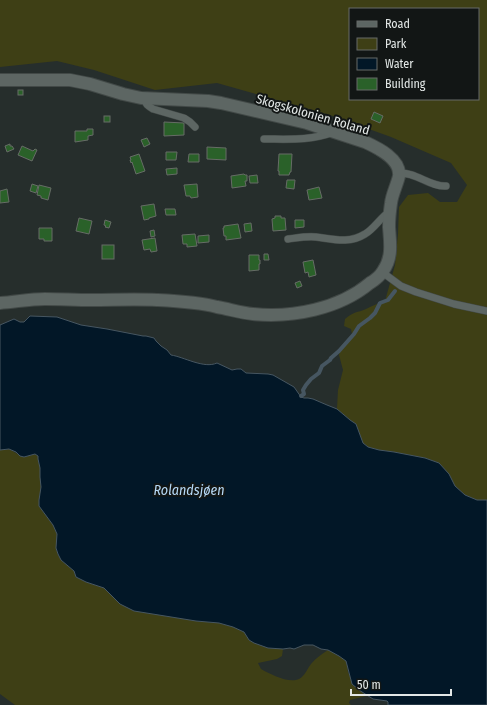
<svg xmlns="http://www.w3.org/2000/svg" width="487" height="705" font-family="'Fira Sans Condensed',sans-serif">
  <style>
    .green { fill: #3e3f15; fill-rule: evenodd }
    .water { fill: #021727; stroke: #465661 }
    .lines { fill: none; stroke-linecap: round; stroke-linejoin: round }
    .stream { stroke: #465661; stroke-width: 4 }
    .building { fill: #2a6129; stroke: #666c66 }
    .service-casing { stroke: #424947; stroke-width: 8 }
    .minor-casing { stroke: #424947; stroke-width: 14 }
    .service { stroke: #5d6663; stroke-width: 7 }
    .minor { stroke: #5d6663; stroke-width: 12 }
    .labels { text-anchor: middle; stroke-width: 4; stroke-linejoin: round; paint-order: stroke }
    .street-label { font-size: 13px; fill: #e3e8e7; stroke: #121615 }
    .water-label { font-size: 14px; font-style: italic; fill: #b6d9f6; stroke: #121615 }
  </style>
  <rect width="100%" height="100%" fill="#262e2c"/>
  <g class="green">
    <path d="M0 0H487V500H477L465 495 455 486 449 474 439 463 425 458 394 452 379 450 368 447 363 443 356 424 350 420 337 409 338 390 343 370 339 355 341 346 352 334 351 329 344 326 345 319C354 311 357 313 366 309 372 306 378 303 385 301L395 265 398 234 399 207 408 195 428 193 440 202H457L467 185 451 163 391 137 330 115 217 83 155 90 94 70 57 61 0 67ZM350 9H478V99H350Z"/>
    <path d="M9 449C13 451 21 457 25 457 28 456 32 455 36 454L38 456V459L40 468V477L42 487 39 500V506L53 525 57 534 56 548 58 555 61 560 74 571 76 577 86 582 104 588 120 604 174 617 196 621 219 623 233 627 244 632 249 640 268 648 283 649 282 656 277 659 258 663 261 669C270 674 289 684 299 679 305 676 307 669 311 664 316 658 322 654 328 650 333 653 340 656 345 660 348 664 347 668 348 672 351 681 359 690 366 696L350 700 349 703 351 705H15L0 694V450Z"/>
  </g>
  <path class="water" d="M30 316 57 317 81 325 107 329 143 336H146L154 338 156 341 161 346 167 350 171 355C184 357 204 369 217 363L232 370 237 369H241L246 373 268 374 273 375 294 387 301 397 304 398H308L313 399 327 405 337 409 350 420 356 424 363 443 368 447 379 450 394 452 425 458 439 463 449 474 455 486 465 495 477 500H487V705H388V702L387 701 373 699 359 690 352 684 346 661 339 656 328 650 321 649 313 645H304L294 649 290 648 283 649 268 648 254 643 249 640 244 632 233 627 219 623 196 621 134 611 120 604 104 588 86 582 76 577 74 571 61 560 58 554 56 548 57 534 53 525 39 506V500L41 487 40 477V468L38 459V456L35 454 24 457 20 456 16 452 9 449 0 450V325L14 319 20 322H24Z"/>
  <g class="lines">
    <path class="stream" d="M301 396 304 394 303 390 306 385 311 379 319 373 322 366 330 360 331 358 339 351 354 334 359 326 370 318 375 313 380 303 388 300 395 291"/>
  </g>
  <g class="building">
    <rect x="18" y="90" width="5" height="5"/>
    <path d="M374 112 383 116 380 123 371 119Z"/>
    <rect x="104" y="116" width="6" height="6"/>
    <path d="M164 122 184 123V135L164 136Z"/>
    <path d="M87 129H93V135L88 136V140L75 142V131H87Z"/>
    <path d="M147 138 150 144 144 147 141 140Z"/>
    <path d="M10 144V146H12L14 149 7 152 5 146Z"/>
    <path d="M22 146 33 151 35 149 37 150 32 161 18 155Z"/>
    <path d="M207 147 226 148V160L207 159Z"/>
    <path d="M166 152H177L176 160H166Z"/>
    <path d="M139 154 145 171 136 174 132 162 131 163 130 160H131L130 157Z"/>
    <path d="M189 154H199V162H188Z"/>
    <path d="M279 154H292L291 172H290L289 175H279V171H278Z"/>
    <path d="M177 168V174L167 175 166 169Z"/>
    <path d="M244 174 245 175H247V181H245L246 186 232 188 231 176Z"/>
    <path d="M257 175 258 183H250L249 176Z"/>
    <path d="M287 180H295L294 189 286 188Z"/>
    <path d="M32 184 38 186 36 193 30 191Z"/>
    <path d="M197 184 198 197 191 198 190 196H186L184 185Z"/>
    <path d="M39 185 51 188 48 200 41 198V196L37 195Z"/>
    <path d="M319 187 322 198 309 200 307 190Z"/>
    <path d="M7 189 9 202 0 203V191Z"/>
    <path d="M154 204 156 216 149 218V219L144 220 141 206Z"/>
    <path d="M165 209H175L176 215H166Z"/>
    <path d="M275 216H281V218H285L286 230 273 231 272 219 275 218Z"/>
    <path d="M79 218 92 221 89 234 76 231Z"/>
    <path d="M105 220 111 222 109 228 105 227 106 226 104 225Z"/>
    <path d="M295 220H304V227L295 228Z"/>
    <path d="M251 223 252 231 245 232 244 224Z"/>
    <path d="M238 224 241 238 226 240V236H224L223 228H224V226Z"/>
    <path d="M39 228H52V241H44V239H39Z"/>
    <path d="M154 230 155 236 151 237 150 231Z"/>
    <path d="M195 234 197 246 187 247V244H183L182 235Z"/>
    <path d="M209 235V242L198 243V236Z"/>
    <path d="M155 238 157 251 151 252 150 249 144 250 142 240Z"/>
    <rect x="102" y="245" width="12" height="14"/>
    <path d="M264 254H268L269 260H264Z"/>
    <path d="M249 255H259V260H260V264H259V270L249 271Z"/>
    <path d="M313 260 316 275 309 277 308 272 305 273 303 262Z"/>
    <path d="M300 281 302 286 297 288 295 283Z"/>
  </g>
  <g class="lines">
    <g class="service-casing">
      <g id="service">
        <path d="M144 98C145 104 148 106 153 109L184 118 190 122 195 127"/>
        <path d="M264 139C286 139 312 141 333 132"/>
        <path d="M399 173C416 172 430 187 446 186"/>
        <path d="M288 239C297 238 306 236 316 237 333 239 349 244 365 234 374 229 380 218 390 211"/>
        <path d="M382 272 401 286 416 292 454 304 487 311"/>
      </g>
    </g>
    <g class="minor-casing">
      <path id="minor" d="M0 80H70L90 84 123 94 141 98 208 101 221 103 307 123 365 142C378 148 401 159 399 176 397 185 392 194 391 203 390 210 389 219 389 227 390 242 393 257 383 271 380 276 375 280 370 283 339 309 292 318 253 314 241 313 229 309 217 307 198 302 177 301 157 300 135 299 113 300 91 300 76 300 60 299 45 299 30 299 15 302 0 303"/>
    </g>
    <use href="#service" class="service"/>
    <use href="#minor" class="minor"/>
  </g>
  <g class="labels">
    <g class="street-label">
      <text transform="translate(313 114) rotate(16)" y="5">Skogskolonien Roland</text>
    </g>
    <g class="water-label">
      <text x="189" y="495">Rolandsjøen</text>
    </g>
  </g>
  <rect x="349" y="8" width="130" height="92" fill="#121615" stroke="#666a69"/>
  <rect x="357" y="21" width="20" height="6" fill="#5d6663" stroke="#666a69"/>
  <text x="385" y="28" font-size="12" fill="#e3e8e7">Road</text>
  <rect x="357" y="38" width="20" height="12" fill="#3e3f15" stroke="#666a69"/>
  <text x="385" y="48" font-size="12" fill="#e3e8e7">Park</text>
  <rect x="357" y="58" width="20" height="12" fill="#021727" stroke="#666a69"/>
  <text x="385" y="68" font-size="12" fill="#e3e8e7">Water</text>
  <rect x="357" y="78" width="20" height="12" fill="#2a6129" stroke="#666a69"/>
  <text x="385" y="88" font-size="12" fill="#e3e8e7">Building</text>
  <path d="M351 689v6h100v-6" fill="none" stroke="#e3e8e7" stroke-width="2"/>
  <text x="357" y="689" font-size="12" fill="#e3e8e7" stroke="#121615" stroke-width="3" paint-order="stroke">50 m</text>
</svg>
